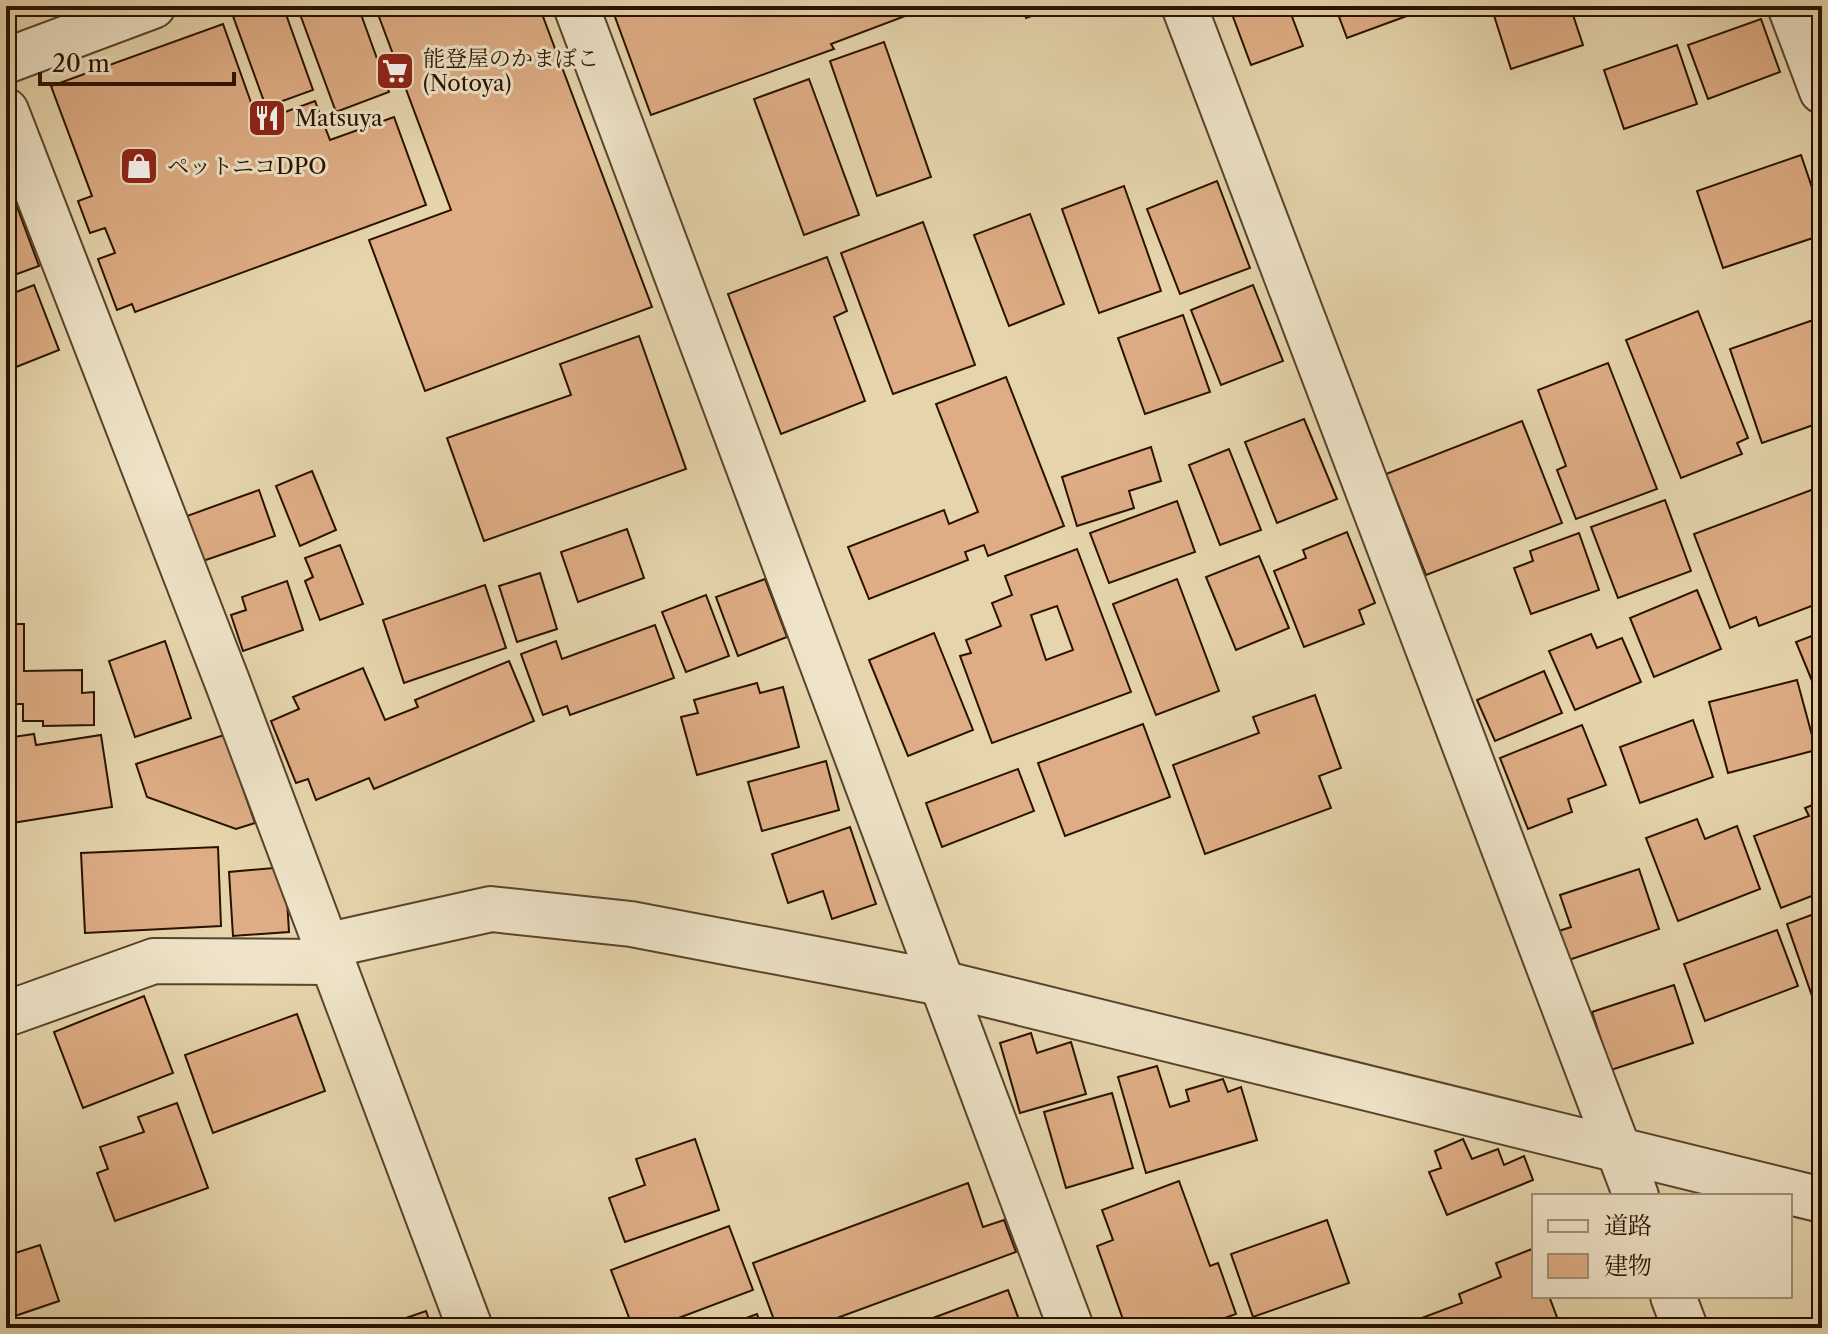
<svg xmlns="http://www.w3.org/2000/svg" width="1828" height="1334" font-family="'Libre Caslon Text','Noto Serif JP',serif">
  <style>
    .building { fill: #dead85; stroke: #2a1201; stroke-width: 2; fill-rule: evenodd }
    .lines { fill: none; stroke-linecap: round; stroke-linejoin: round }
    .minor-casing { stroke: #59432c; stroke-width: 48 }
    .minor { stroke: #efe4c9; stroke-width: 44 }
    .labels { text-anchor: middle; stroke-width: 6; stroke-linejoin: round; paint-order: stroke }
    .poi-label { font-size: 22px; fill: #2a1201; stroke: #efe4c9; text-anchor: start }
  </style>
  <rect width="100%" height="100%" fill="#e6d5ac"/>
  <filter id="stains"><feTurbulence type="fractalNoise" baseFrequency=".0025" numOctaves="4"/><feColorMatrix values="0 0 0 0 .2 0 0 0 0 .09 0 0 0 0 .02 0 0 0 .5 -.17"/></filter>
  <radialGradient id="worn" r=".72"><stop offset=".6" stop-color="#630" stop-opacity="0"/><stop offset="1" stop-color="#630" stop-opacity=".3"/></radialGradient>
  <g class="building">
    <path d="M6 6H34L6 17Z"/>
    <path d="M259 6H283L313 90 266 107 233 16Z"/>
    <path d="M297 6H358L389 92 336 112Z"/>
    <path d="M375 6H539L652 307 425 391 369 240 451 210Z"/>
    <path d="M611 6H904L908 15 831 44 834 49 651 115Z"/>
    <path d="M1022 6H1059L1026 18Z"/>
    <path d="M1229 6H1288L1303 46 1251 65Z"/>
    <path d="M1335 6H1434L1347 38Z"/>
    <path d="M1491 6H1570L1583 45 1511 69Z"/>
    <path d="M1822 6V24L1815 7Z"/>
    <path d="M1761 19 1780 72 1708 99 1688 45Z"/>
    <path d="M223 24 258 122 315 101 330 140 394 117 426 205 135 312 132 304 117 310 98 259 115 253 105 228 90 233 78 201 92 196 51 86Z"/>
    <path d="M884 42 931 177 877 196 830 61Z"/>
    <path d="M1677 45 1697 104 1624 129 1604 70Z"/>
    <path d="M809 79 859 215 804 235 754 99Z"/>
    <path d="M1801 155 1822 217V235L1723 268 1697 191Z"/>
    <path d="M6 177 39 266 6 278Z"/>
    <path d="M1217 181 1250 268 1180 294 1147 209Z"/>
    <path d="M1124 186 1161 291 1099 313 1062 209Z"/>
    <path d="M1030 214 1064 304 1009 326 974 235Z"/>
    <path d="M923 222 975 365 893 394 841 253Z"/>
    <path d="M827 257 847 311 834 317 865 401 781 434 728 294Z"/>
    <path d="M34 285 59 350 6 371V296Z"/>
    <path d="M1253 285 1283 361 1221 385 1191 310Z"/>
    <path d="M1698 311 1748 438 1737 443 1742 454 1681 478 1626 340Z"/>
    <path d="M1183 315 1210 392 1145 414 1118 338Z"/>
    <path d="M1822 317V422L1762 443 1730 349Z"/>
    <path d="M639 336 686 469 484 541 447 438 571 395 560 364Z"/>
    <path d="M1608 363 1657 489 1576 519 1557 470 1566 466 1538 390Z"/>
    <path d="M1006 377 1064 526 988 556 984 545 965 552 968 560 869 599 848 547 944 510 949 524 978 512 936 404Z"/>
    <path d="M1304 419 1337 499 1277 523 1245 442Z"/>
    <path d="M1522 421 1562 523 1426 575 1386 474Z"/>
    <path d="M1151 447 1161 481 1129 491 1134 508 1077 526 1062 477Z"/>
    <path d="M1229 449 1261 530 1220 545 1189 465Z"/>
    <path d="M312 471 336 530 300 546 276 486Z"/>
    <path d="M1822 486V602L1759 626 1756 617 1730 628 1694 534Z"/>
    <path d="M259 490 275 536 203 561 187 516Z"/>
    <path d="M1665 500 1691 571 1618 598 1591 527Z"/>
    <path d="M1177 501 1195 552 1109 583 1090 533Z"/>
    <path d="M627 529 644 578 578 602 561 552Z"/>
    <path d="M1347 532 1375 603 1359 610 1364 624 1304 647 1274 571 1306 558 1303 550Z"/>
    <path d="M1579 533 1599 590 1531 614 1514 568 1533 561 1530 551Z"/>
    <path d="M340 545 363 604 320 620 305 581 313 577 305 558Z"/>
    <path d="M1077 549 1131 692 992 743 960 656 971 653 966 640 1001 626 992 603 1012 595 1005 576ZM1057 606 1073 650 1046 660 1031 615Z"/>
    <path d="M1259 556 1289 628 1236 650 1206 577Z"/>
    <path d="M540 573 557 629 517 642 499 586Z"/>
    <path d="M765 579 787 637 738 656 716 597Z"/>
    <path d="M1177 579 1219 691 1156 715 1113 604Z"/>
    <path d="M287 581 303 630 243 651 231 615 246 610 242 597Z"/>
    <path d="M485 585 506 648 404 683 383 620Z"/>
    <path d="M1697 590 1721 649 1654 677 1630 618Z"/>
    <path d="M706 595 729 656 686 672 662 612Z"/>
    <path d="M6 624H24V671L82 670V693L94 692V725L43 726V721H23V704H6Z"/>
    <path d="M655 625 674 678 570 715 567 706 543 715 521 654 556 641 562 659Z"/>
    <path d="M1822 632V705L1796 642Z"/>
    <path d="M934 633 973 730 908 756 869 660Z"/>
    <path d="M1591 634 1597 648 1622 638 1641 682 1575 710 1549 651Z"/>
    <path d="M165 641 191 718 135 737 109 661Z"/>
    <path d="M509 661 534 721 374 789 369 778 316 800 308 779 296 783 271 721 299 709 293 697 363 668 385 720 418 707 415 700Z"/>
    <path d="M1544 671 1562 713 1495 741 1477 700Z"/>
    <path d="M1797 680 1816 750 1728 773 1709 702Z"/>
    <path d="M757 683 760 693 783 687 799 747 697 775 681 717 698 713 694 700Z"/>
    <path d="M1315 695 1341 768 1319 776 1331 808 1205 854 1173 765 1259 733 1253 717Z"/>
    <path d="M1693 720 1713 777 1640 803 1620 747Z"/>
    <path d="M1143 724 1170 797 1065 836 1038 763Z"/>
    <path d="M1582 725 1606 785 1568 799 1572 812 1528 829 1500 758Z"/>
    <path d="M34 734 36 745 101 735 112 807 6 824V738Z"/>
    <path d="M224 735 255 823 236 829 147 797 136 764Z"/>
    <path d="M826 761 839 810 762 831 748 782Z"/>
    <path d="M1018 769 1034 811 942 847 926 803Z"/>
    <path d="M1822 801V892L1781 908 1754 836 1809 816 1805 808Z"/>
    <path d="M1697 819 1705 839 1737 826 1760 889 1678 921 1646 838Z"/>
    <path d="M850 827 876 904 832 919 823 891 788 903 772 854Z"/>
    <path d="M218 847 221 926 85 933 81 853Z"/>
    <path d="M285 867 289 932 233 936 229 872Z"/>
    <path d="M1639 869 1659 929 1569 960 1559 931 1571 927 1560 895Z"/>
    <path d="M1822 911V992L1812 996 1787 924Z"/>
    <path d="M1777 930 1798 986 1705 1021 1684 964Z"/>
    <path d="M1674 985 1693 1043 1611 1070 1592 1012Z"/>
    <path d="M144 996 173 1073 83 1108 54 1032Z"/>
    <path d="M297 1014 325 1091 213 1133 185 1055Z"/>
    <path d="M1031 1033 1037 1053 1071 1042 1086 1094 1020 1113 1000 1043Z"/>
    <path d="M1157 1066 1170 1107 1189 1101 1186 1090 1223 1079 1228 1092 1241 1087 1257 1140 1146 1173 1118 1077Z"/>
    <path d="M1112 1093 1133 1168 1066 1188 1044 1112Z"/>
    <path d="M177 1103 208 1188 115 1221 97 1173 108 1169 100 1147 144 1132 138 1117Z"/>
    <path d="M695 1139 719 1210 625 1242 609 1198 645 1185 636 1159Z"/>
    <path d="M1463 1139 1472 1159 1498 1149 1504 1165 1524 1156 1533 1180 1447 1215 1429 1172 1441 1168 1435 1151Z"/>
    <path d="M1179 1181 1210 1266 1218 1263 1236 1314 1197 1328H1126L1097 1246 1113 1240 1102 1210Z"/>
    <path d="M968 1183 983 1227 1004 1220 1016 1252 810 1328H777L753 1263Z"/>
    <path d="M1327 1220 1349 1283 1253 1317 1231 1254Z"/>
    <path d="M729 1226 753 1290 652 1328H633L611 1270Z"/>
    <path d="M40 1245 59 1301 6 1319V1256Z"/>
    <path d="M1532 1249 1534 1296H1549L1561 1328H1395L1462 1303 1459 1294 1501 1277 1496 1263Z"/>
    <path d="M1008 1290 1022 1328H906Z"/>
    <path d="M426 1311 432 1328 380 1327Z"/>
    <path d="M757 1314 762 1328H719Z"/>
    <path d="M69 1319 72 1328H43Z"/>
  </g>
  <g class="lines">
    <g class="minor-casing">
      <g id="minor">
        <path d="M576 6 1071 1328"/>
        <path d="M1184 6 1636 1196"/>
        <path d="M1790 6 1822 91"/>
        <path d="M6 61 153 6"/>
        <path d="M6 111 228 684 470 1328"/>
        <path d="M325 946 491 909 631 924 941 983 1822 1200"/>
        <path d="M6 1014 154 961 330 962"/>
        <path d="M1673 1296 1685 1328"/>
      </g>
    </g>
    <use href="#minor" class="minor"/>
  </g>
  <defs>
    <g id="supermarket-square" transform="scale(2)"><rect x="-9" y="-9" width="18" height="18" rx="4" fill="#8f2418" stroke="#efe4c9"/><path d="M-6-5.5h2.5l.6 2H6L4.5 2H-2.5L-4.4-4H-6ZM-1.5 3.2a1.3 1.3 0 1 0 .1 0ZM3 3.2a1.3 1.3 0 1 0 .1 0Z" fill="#fff"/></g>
    <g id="restaurant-square" transform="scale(2)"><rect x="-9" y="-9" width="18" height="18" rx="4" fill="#8f2418" stroke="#efe4c9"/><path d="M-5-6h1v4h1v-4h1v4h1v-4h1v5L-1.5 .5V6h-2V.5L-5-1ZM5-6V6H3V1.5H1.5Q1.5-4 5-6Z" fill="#fff"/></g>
    <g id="shop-square" transform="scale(2)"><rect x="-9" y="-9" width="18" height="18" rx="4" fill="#8f2418" stroke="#efe4c9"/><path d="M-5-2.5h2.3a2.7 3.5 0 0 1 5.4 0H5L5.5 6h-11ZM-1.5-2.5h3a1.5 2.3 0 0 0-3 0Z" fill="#fff"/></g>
  </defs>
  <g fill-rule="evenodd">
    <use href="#supermarket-square" x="395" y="71"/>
    <use href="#restaurant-square" x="267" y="118"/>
    <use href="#shop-square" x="139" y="166"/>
  </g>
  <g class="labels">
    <g class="poi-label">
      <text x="423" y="66">能登屋のかまぼこ<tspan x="423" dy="25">(Notoya)</tspan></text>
      <text x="295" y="126">Matsuya</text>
      <text x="167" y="174">ペットニコDPO</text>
    </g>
  </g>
  <rect width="1828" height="1334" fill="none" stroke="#e6d5ac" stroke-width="32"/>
  <rect x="8" y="8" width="1812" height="1318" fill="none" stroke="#2a1201" stroke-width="4"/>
  <rect x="16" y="16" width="1796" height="1302" fill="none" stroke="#2a1201" stroke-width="2"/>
  <rect x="1532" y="1194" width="260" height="104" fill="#efe4c9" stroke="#a09079" stroke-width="2"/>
  <rect x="1548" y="1220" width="40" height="12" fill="#efe4c9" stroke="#a09079" stroke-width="2"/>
  <text x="1604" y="1234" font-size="24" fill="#2a1201">道路</text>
  <rect x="1548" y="1254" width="40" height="24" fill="#dead85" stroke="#a09079" stroke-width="2"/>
  <text x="1604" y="1274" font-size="24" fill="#2a1201">建物</text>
  <path d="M40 72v12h194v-12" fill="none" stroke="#2a1201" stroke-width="4"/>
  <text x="52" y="72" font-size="24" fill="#2a1201" stroke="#efe4c9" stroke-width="6" paint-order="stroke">20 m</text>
  <rect width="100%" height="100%" filter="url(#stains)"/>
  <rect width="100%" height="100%" fill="url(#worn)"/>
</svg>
